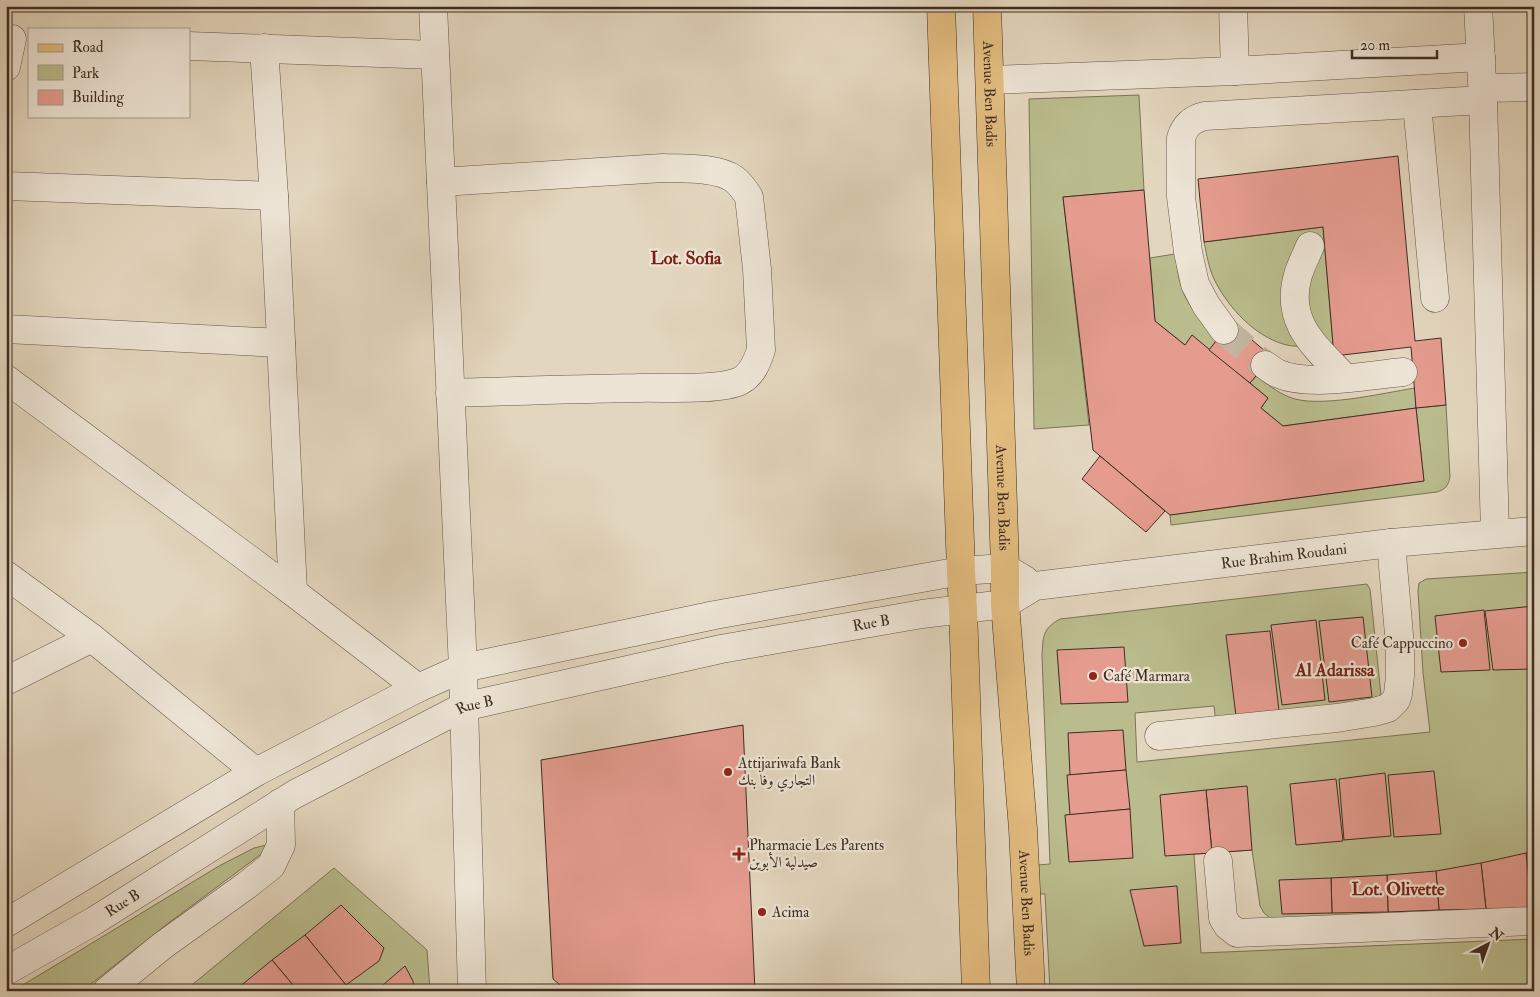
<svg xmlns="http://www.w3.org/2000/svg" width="1540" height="997" font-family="'IM FELL Double Pica',Amiri,serif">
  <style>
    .green { fill: #babc8d; stroke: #7c7457 }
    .building { fill: #e59c8f; stroke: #3e2d21 }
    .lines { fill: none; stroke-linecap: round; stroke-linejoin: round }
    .minor-tunnel { stroke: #c2b49f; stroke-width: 28; stroke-dasharray: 28 14; stroke-linecap: butt }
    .minor-casing { stroke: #675748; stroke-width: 29 }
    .major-casing { stroke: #3e2d21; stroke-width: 29 }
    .minor { stroke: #ede4d5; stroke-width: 28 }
    .major { stroke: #e2bb7f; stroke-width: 28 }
    .poi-dot { fill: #8f2418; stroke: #ede4d5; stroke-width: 2 }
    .labels { text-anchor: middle; stroke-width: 4.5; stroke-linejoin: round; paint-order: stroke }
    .street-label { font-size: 15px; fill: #3e2d21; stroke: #ede4d5 }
    .poi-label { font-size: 15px; fill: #3e2d21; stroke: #ede4d5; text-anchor: start }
    .quarter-label { font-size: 18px; font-weight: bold; fill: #7a1f14; stroke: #ede4d5 }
  </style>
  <rect width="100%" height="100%" fill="#e3d6be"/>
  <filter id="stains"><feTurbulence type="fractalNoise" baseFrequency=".004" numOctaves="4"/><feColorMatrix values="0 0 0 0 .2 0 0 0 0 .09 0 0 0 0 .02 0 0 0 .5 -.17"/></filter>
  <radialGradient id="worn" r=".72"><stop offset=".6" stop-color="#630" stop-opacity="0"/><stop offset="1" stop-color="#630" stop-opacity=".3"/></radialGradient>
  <g class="green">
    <path d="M1139 95 1144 190 1063 197 1089 425 1034 429 1029 99Z"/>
    <path d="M1323 227 1333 343C1317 345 1299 349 1283 344 1254 335 1230 309 1216 283 1209 270 1207 256 1204 242Z"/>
    <path d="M1175 254C1177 265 1178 278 1182 289 1189 308 1204 324 1217 340L1209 350 1185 345 1155 321 1150 258Z"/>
    <path d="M1256 376C1267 384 1277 392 1289 397 1317 409 1383 393 1415 388L1416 408 1446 405 1450 477C1448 486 1446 489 1437 492L1171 525 1170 515 1424 481 1416 408 1283 426 1261 408 1268 398 1250 383Z"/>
    <path d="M1534 572V911L1275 922 1264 913 1260 906 1252 850 1194 854 1201 953 1534 939V991H1050L1045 894H1026L1025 866 1050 864 1042 656C1043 637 1042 629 1060 619L1367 584 1370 589 1381 695 1375 702 1216 723 1214 706 1135 713 1137 762 1430 732 1423 673 1418 591 1419 583 1426 579Z"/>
    <path d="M266 845 264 852 170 922 82 991H13L219 866 254 848Z"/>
    <path d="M334 868 427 950 430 991H188L187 989Z"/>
  </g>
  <g class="building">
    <path d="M1398 156 1415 341 1441 338 1446 405 1416 408 1411 347 1334 356 1323 227 1204 242 1198 179Z"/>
    <path d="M1144 190 1155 321 1185 345 1192 335 1268 398 1261 408 1283 426 1416 408 1424 481 1170 515 1093 450 1063 197Z"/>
    <path d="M1231 322 1272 357 1250 383 1209 350Z"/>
    <path d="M1100 456 1165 511 1146 532 1082 479Z"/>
    <path d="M1534 606V669L1493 670 1485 611Z"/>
    <path d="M1484 610 1490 670 1441 672 1435 616Z"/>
    <path d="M1363 617 1372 697 1329 702 1319 621Z"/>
    <path d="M1316 620 1325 700 1282 705 1271 625Z"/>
    <path d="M1270 631 1279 711 1236 716 1226 635Z"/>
    <path d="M1124 647 1128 702 1061 704 1057 650Z"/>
    <path d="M743 725 755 991H567L553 979 541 760Z"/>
    <path d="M1123 730 1126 770 1070 775 1068 733Z"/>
    <path d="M1126 770 1130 809 1070 815 1067 775Z"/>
    <path d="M1434 771 1441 834 1394 837 1388 775Z"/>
    <path d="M1385 773 1391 836 1344 840 1339 779Z"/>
    <path d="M1336 779 1343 841 1296 845 1290 784Z"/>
    <path d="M1247 786 1252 850 1212 853 1206 790Z"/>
    <path d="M1206 790 1212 853 1165 856 1160 795Z"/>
    <path d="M1130 809 1133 858 1069 862 1065 815Z"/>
    <path d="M1534 851V908H1532L1526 853Z"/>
    <path d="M1526 853 1532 908 1486 909 1481 863Z"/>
    <path d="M1481 863 1486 909 1439 910 1436 871Z"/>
    <path d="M1436 871 1439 910 1388 912 1387 875Z"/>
    <path d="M1387 875 1388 912 1332 913 1331 878Z"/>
    <path d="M1331 878 1332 913 1282 914 1279 880Z"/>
    <path d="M1177 886 1181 943 1144 946 1130 890Z"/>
    <path d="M341 905 384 948 379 961 346 985 305 935Z"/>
    <path d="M305 935 346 985 339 991H298L272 960Z"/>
    <path d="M272 960 298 991H240L238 988Z"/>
    <path d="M405 966 413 981 414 991H376Z"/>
  </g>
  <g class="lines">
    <path class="minor-tunnel" d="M1224 330 1265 365"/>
    <g class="minor-casing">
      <g id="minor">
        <path d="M433 6 463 668 472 991"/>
        <path d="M1233 6 1235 71 1481 57"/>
        <path d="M1478 6 1483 100 1495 533"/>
        <path d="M189 46 435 55"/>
        <path d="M264 48 274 196 293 592"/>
        <path d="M6 67 12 39"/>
        <path d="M990 80 1235 71"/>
        <path d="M1483 88 1534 87"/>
        <path d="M1417 104 1435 298"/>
        <path d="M441 182 663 168C683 169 717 167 734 179 741 184 745 191 749 197L757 269 761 350C757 362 752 375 740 381 718 391 663 387 637 388 575 389 513 391 450 393"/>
        <path d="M6 186 274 196"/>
        <path d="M1310 246C1306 256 1301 265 1298 275 1284 323 1316 347 1345 378"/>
        <path d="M6 329 281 343"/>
        <path d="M1224 330 1206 305 1195 284 1188 252 1181 197V138C1185 125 1192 119 1205 116L1483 100"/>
        <path d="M1265 365C1269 368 1274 372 1279 374 1310 387 1369 375 1403 372"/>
        <path d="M6 379 293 592 418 688"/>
        <path d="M6 575 92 638 256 772"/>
        <path d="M6 681 92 638"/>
        <path d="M1159 736 1337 718 1374 712 1388 708 1396 700 1398 694 1400 676V646L1391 543"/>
        <path d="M1218 861 1223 918 1228 926 1237 933 1534 921"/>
        <path d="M6 923 256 772 418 688 463 668 715 615 961 571 1005 568 1025 580"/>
        <path id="s1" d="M6 971 94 921 295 794 463 707 721 649 922 614 1005 604 1035 586 1391 543 1534 531"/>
        <path d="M107 991 162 946 247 885 271 866 281 845 280 803"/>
      </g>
    </g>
    <g class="major-casing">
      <g id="major">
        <path d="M941 6 961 571 963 609 976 991"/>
        <path id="s2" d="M987 6 1005 568V604L1023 829 1031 991"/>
      </g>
    </g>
    <use href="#minor" class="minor"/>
    <use href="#major" class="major"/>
  </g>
  <g class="poi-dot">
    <circle cx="1463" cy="643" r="5"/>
    <circle cx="1093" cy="676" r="5"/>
    <circle cx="728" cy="772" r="5"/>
    <path d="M736.5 846.5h5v5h5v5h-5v5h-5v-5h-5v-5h5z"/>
    <circle cx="762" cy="912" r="5"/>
  </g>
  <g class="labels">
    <g class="street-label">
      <text dy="5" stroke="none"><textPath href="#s2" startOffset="88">Avenue Ben Badis</textPath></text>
      <text dy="5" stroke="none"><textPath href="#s2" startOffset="492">Avenue Ben Badis</textPath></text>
      <text dy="5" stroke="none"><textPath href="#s1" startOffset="1366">Rue Brahim Roudani</textPath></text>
      <text dy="5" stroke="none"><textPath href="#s1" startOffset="945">Rue B</textPath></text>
      <text dy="5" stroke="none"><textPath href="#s1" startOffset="540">Rue B</textPath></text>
      <text dy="5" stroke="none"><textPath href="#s1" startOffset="135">Rue B</textPath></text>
      <text dy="5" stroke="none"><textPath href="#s2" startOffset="898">Avenue Ben Badis</textPath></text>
    </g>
    <g class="poi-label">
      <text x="1453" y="648" text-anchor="end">Café Cappuccino</text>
      <text x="1103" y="681">Café Marmara</text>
      <text x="738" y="768">Attijariwafa Bank<tspan x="738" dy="17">التجاري وفا بنك</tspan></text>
      <text x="749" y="850">Pharmacie Les Parents<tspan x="749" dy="17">صيدلية الأبوين</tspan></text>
      <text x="772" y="917">Acima</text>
    </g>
    <g class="quarter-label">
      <text x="686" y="264">Lot. Sofia</text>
      <text x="1335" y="676">Al Adarissa</text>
      <text x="1398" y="895">Lot. Olivette</text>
    </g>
  </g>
  <rect width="1540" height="997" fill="none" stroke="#e3d6be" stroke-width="25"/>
  <rect x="8" y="8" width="1525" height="982" fill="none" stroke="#3e2d21" stroke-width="2.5"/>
  <rect x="12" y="12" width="1515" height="972" fill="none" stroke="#3e2d21"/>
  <rect x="28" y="28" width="162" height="90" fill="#ede4d5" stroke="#a79b8d"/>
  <rect x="38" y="44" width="25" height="8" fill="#e2bb7f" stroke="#a79b8d"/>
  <text x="72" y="52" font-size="15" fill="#3e2d21">Road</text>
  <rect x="38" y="65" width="25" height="15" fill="#babc8d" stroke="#a79b8d"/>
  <text x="72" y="78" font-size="15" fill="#3e2d21">Park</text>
  <rect x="38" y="90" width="25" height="15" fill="#e59c8f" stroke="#a79b8d"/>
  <text x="72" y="102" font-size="15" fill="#3e2d21">Building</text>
  <g transform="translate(1488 944) rotate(41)" stroke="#ede4d5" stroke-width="4" paint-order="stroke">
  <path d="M0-4L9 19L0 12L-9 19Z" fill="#3e2d21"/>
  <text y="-8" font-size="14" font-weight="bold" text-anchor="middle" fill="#3e2d21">N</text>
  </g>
  <path d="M1352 50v8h85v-8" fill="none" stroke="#3e2d21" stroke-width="2.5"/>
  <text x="1360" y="50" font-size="15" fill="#3e2d21" stroke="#ede4d5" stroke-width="4" paint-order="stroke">20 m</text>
  <rect width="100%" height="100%" filter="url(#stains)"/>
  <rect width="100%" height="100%" fill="url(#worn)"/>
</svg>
